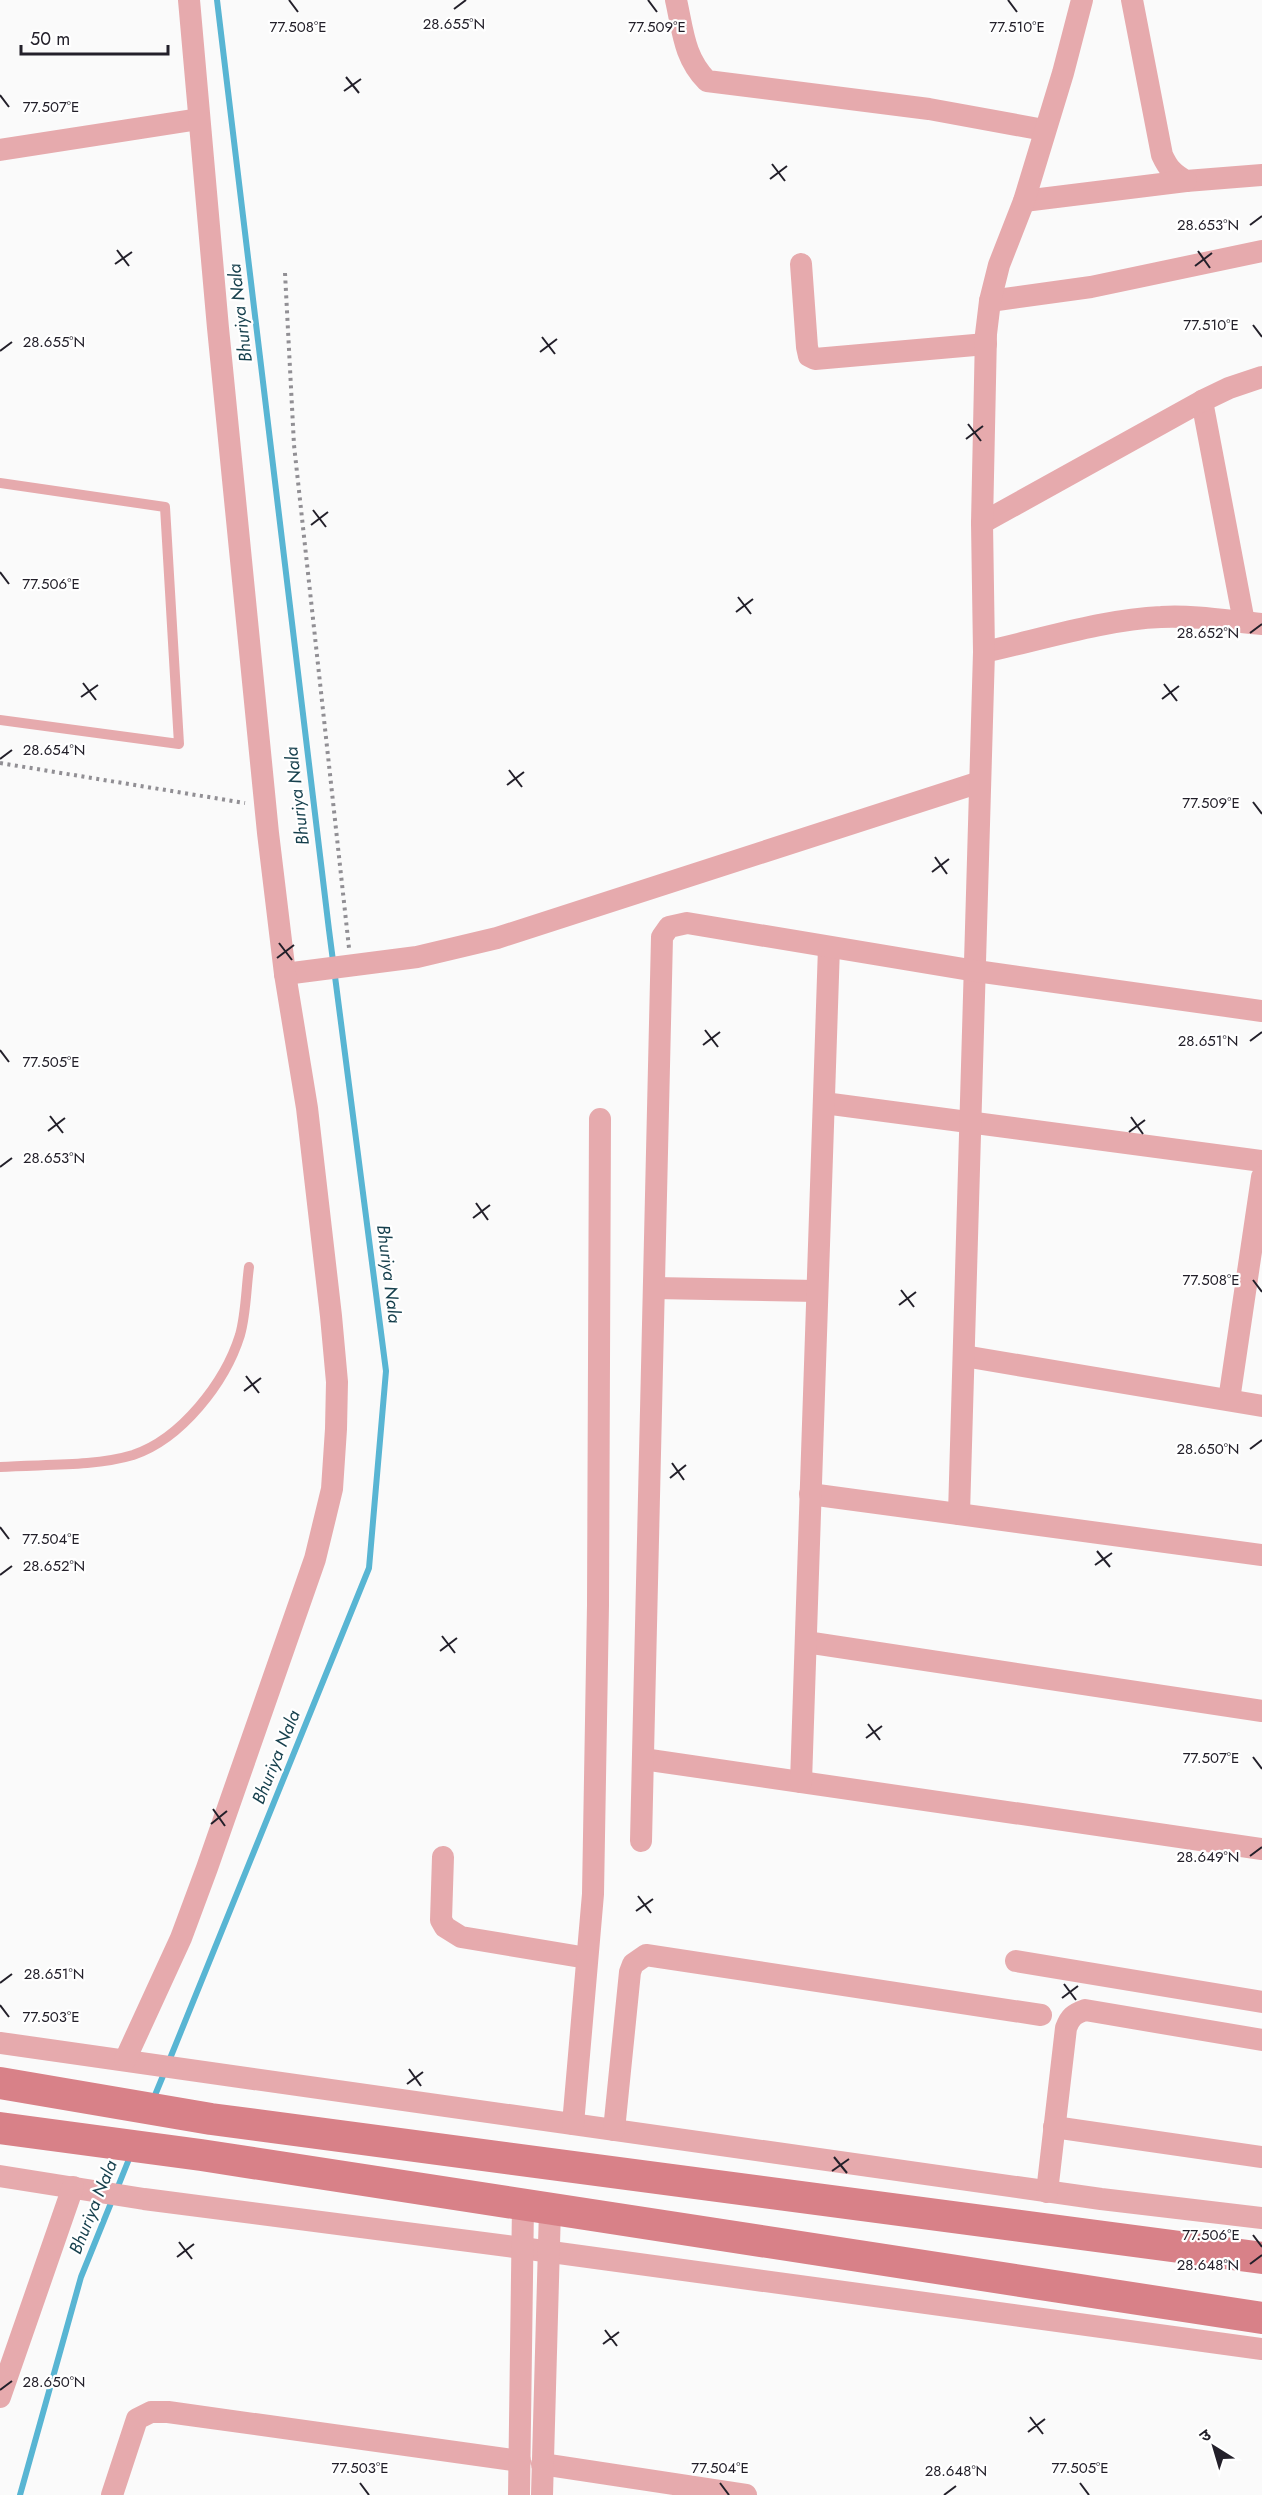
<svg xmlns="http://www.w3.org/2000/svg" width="1262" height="2495" font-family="Jost,'Noto Sans Devanagari',sans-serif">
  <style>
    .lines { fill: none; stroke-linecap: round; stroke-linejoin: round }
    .stream { stroke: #58b5d3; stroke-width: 6 }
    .path { stroke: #918f94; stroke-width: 4; stroke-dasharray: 3 4.5; stroke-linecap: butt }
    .lane { stroke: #e6aaad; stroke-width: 10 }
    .street { stroke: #e6aaad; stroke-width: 22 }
    .secondary { stroke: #d88188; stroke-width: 32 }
    .ticks { fill: none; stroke: #23202a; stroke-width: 2 }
    .labels { text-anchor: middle; stroke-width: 4.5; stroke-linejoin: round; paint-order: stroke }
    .water-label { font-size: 18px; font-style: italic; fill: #153f4c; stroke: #fff }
    .ticks-label { font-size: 15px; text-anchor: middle; fill: #23202a; stroke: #fff; stroke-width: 4.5; stroke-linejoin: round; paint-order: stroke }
  </style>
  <rect width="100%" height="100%" fill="#fafafa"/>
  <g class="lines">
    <g class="stream">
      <path d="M169 2061 369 1568 386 1371 329 930 217 0"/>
      <path d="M153 2100 165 2071"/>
      <path d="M117 2189 131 2154"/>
      <path d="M20 2495 81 2277 113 2198"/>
    </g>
    <g class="path">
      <path d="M285 273 294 445 349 948"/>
      <path d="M0 763 245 803"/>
    </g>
    <g class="lane">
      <path d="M0 483 165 507 179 744 0 720"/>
      <path d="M0 1467C42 1464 93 1467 133 1455 181 1439 225 1383 240 1335 246 1314 246 1289 249 1267"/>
    </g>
    <g class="street">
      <path d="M676 0C683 31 684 58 707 81L929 109 1044 130"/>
      <path d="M1132 0 1162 155C1168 168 1173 174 1186 181L1262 175"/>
      <path d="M0 150 199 119"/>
      <path d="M1024 201 1186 181"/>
      <path d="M801 264 807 347 809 356 815 359 986 344"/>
      <path d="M990 301 1091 287 1262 251"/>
      <path d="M1202 401 1244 622"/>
      <path d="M982 523 1202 401 1229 388 1262 377"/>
      <path d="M984 652C1039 640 1106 619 1161 617 1194 615 1229 621 1262 624"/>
      <path d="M285 974 417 957 497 938 980 782"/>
      <path d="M824 1103 1262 1161"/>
      <path d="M654 1288 817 1291"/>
      <path d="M964 1356 1262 1406"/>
      <path d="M1229 1400 1262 1177"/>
      <path d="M810 1494 1262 1555"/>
      <path d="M959 1514 984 652 982 523 986 334 990 301 999 265 1024 201 1063 73 1082 0"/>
      <path d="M806 1642 1262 1711"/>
      <path d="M643 1759 1262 1849"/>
      <path d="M801 1782 829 947"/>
      <path d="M641 1841 662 937 669 927 687 923 976 971 1262 1011"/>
      <path d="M443 1857 441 1920 445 1927 461 1937 587 1958"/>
      <path d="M1016 1961 1262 2002"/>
      <path d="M0 2043 1101 2199 1262 2218"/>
      <path d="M125 2060 181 1938 207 1868 315 1559 332 1489 336 1429 337 1382 331 1316 307 1108 285 974 268 833 218 328 189 0"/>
      <path d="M573 2124 593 1894 598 1605 600 1119"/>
      <path d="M1054 2127 1262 2157"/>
      <path d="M614 2130 630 1972 633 1964 646 1955 1041 2015"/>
      <path d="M0 2176 144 2199 522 2248 1262 2349"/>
      <path d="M1047 2192 1066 2028C1070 2017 1074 2014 1085 2010L1262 2040"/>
      <path d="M0 2397 73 2187"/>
      <path d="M542 2464 746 2495"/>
      <path d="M112 2495 137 2419 151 2412H168L520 2461"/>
      <path d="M519 2495 523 2205"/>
      <path d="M542 2495 550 2209"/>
    </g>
    <g class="secondary">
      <path d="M0 2083 211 2119 1262 2258"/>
      <path d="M0 2128 201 2155 1262 2318"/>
    </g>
  </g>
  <path class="ticks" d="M289 0 298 12M648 0 657 12M1008 0 1017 12M454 9 466 0M346 77 359 93M344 91 361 79M0 95 9 107M772 164 785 181M770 179 787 166M1250 225 1262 216M117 250 129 266M1198 251 1210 268M115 264 132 252M1195 266 1212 253M1253 325 1262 337M542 337 555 354M0 351 12 342M540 352 557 339M968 424 981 441M966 439 983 426M313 510 326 527M311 525 328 512M0 572 9 584M738 597 751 614M736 612 753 599M1250 633 1262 624M83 683 96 700M1164 684 1177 701M81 697 98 685M1162 699 1179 686M0 759 12 750M509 770 522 787M507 785 524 772M1253 802 1262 814M935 857 947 874M932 872 949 859M279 943 292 960M277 958 294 945M705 1030 718 1047M1250 1041 1262 1032M703 1045 720 1032M0 1050 9 1062M50 1116 63 1133M1131 1117 1143 1134M48 1131 65 1118M1129 1132 1145 1120M0 1167 12 1158M476 1203 488 1220M473 1218 490 1205M1253 1280 1262 1292M901 1290 914 1307M899 1305 916 1292M246 1376 259 1393M244 1391 261 1378M1250 1449 1262 1440M672 1463 684 1480M670 1478 686 1465M0 1527 9 1539M1097 1551 1110 1567M1095 1565 1112 1553M0 1575 12 1566M442 1636 455 1653M440 1651 457 1638M868 1724 880 1740M866 1738 882 1726M1253 1757 1262 1769M213 1809 225 1826M211 1824 227 1811M1250 1856 1262 1847M638 1896 651 1913M636 1911 653 1899M0 1983 12 1974M1064 1984 1076 2000M1062 1998 1078 1986M0 2005 9 2017M409 2069 421 2086M407 2084 423 2072M834 2157 847 2173M832 2171 849 2159M1253 2235 1262 2247M179 2242 192 2259M177 2257 194 2244M1250 2264 1262 2255M605 2330 617 2346M603 2344 619 2332M0 2390 12 2381M1030 2417 1043 2434M1028 2432 1045 2419M360 2483 369 2495M720 2483 729 2495M1080 2483 1089 2495M944 2495 956 2486"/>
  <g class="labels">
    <g class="water-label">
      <text transform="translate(240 313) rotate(-97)" y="6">Bhuriya Nala</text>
      <text transform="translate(297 796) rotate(-97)" y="6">Bhuriya Nala</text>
      <text transform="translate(389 1274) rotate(83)" y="6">Bhuriya Nala</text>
      <text transform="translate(276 1757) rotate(-68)" y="6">Bhuriya Nala</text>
      <text transform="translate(93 2207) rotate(-68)" y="6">Bhuriya Nala</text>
    </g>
  </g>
  <g class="ticks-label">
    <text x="454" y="29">28.655°N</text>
    <text x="298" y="32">77.508°E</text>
    <text x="657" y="32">77.509°E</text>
    <text x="1017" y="32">77.510°E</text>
    <text x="51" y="112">77.507°E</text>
    <text x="1208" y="230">28.653°N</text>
    <text x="1211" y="330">77.510°E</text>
    <text x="54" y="347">28.655°N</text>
    <text x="51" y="589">77.506°E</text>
    <text x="1208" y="638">28.652°N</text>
    <text x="54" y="755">28.654°N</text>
    <text x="1211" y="808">77.509°E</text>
    <text x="1208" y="1046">28.651°N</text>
    <text x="51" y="1067">77.505°E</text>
    <text x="54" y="1163">28.653°N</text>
    <text x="1211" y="1285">77.508°E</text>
    <text x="1208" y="1454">28.650°N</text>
    <text x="51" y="1544">77.504°E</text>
    <text x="54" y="1571">28.652°N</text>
    <text x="1211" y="1763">77.507°E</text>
    <text x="1208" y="1862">28.649°N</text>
    <text x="54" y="1979">28.651°N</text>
    <text x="51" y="2022">77.503°E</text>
    <text x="1211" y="2240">77.506°E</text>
    <text x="1208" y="2270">28.648°N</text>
    <text x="54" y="2387">28.650°N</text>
    <text x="360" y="2473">77.503°E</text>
    <text x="720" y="2473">77.504°E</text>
    <text x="1080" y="2473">77.505°E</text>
    <text x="956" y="2476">28.648°N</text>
  </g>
  <g transform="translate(1214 2447) rotate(323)" stroke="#ffffff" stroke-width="4.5" paint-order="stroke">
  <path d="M0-4.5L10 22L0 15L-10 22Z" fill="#23202a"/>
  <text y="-9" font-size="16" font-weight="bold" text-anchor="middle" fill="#23202a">उ</text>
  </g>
  <path d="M21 45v9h147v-9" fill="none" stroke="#23202a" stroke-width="3"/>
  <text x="30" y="45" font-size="18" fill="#23202a" stroke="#ffffff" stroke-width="4.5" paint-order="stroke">50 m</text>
</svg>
